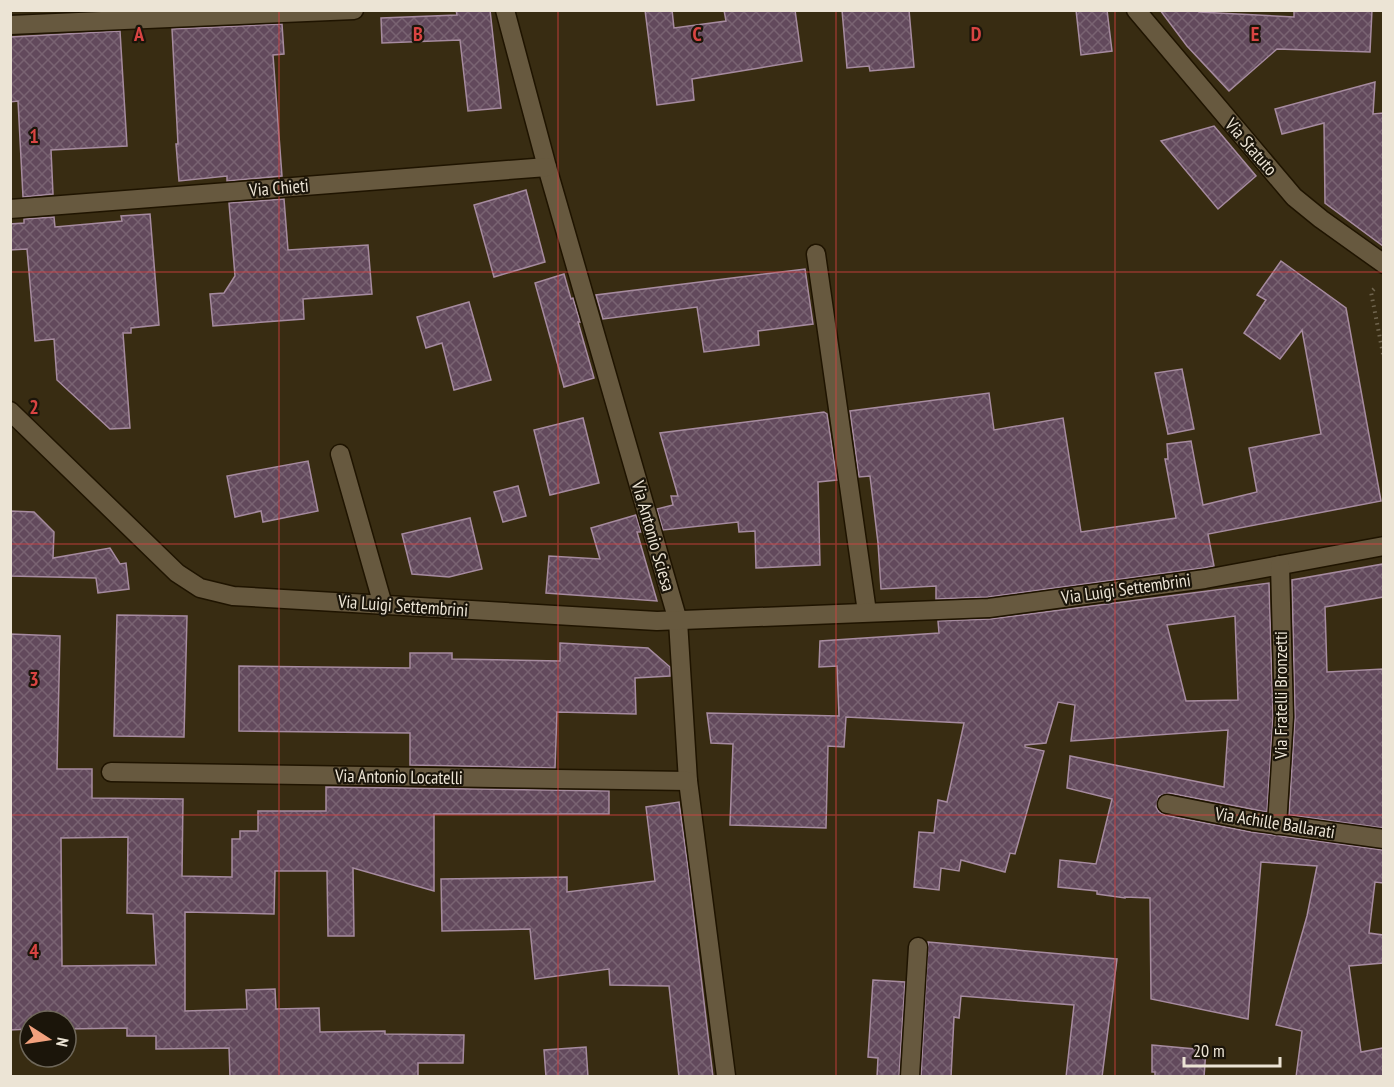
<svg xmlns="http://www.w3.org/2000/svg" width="1394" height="1087" font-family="'PT Sans Narrow',sans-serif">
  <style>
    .building { fill: url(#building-cross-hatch); stroke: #a68b9f; stroke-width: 1.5; fill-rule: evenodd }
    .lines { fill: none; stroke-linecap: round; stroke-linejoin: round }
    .minor-casing { stroke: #1f1400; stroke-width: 21 }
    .path { stroke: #6f644e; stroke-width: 4; stroke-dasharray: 1.5 4.5; stroke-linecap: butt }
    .minor { stroke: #67593f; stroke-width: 18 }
    .grid { fill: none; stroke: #d94442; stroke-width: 1.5; stroke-opacity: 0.55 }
    .labels { text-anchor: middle; stroke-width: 4.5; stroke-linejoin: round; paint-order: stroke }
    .street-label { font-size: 18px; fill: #ece4d5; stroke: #1b150a }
    .grid-label { font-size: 20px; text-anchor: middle; font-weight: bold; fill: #d94442; stroke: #1b150a; stroke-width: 4.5; stroke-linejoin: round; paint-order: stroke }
  </style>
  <defs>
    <pattern id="building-cross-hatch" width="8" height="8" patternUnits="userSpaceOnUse" patternTransform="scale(1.5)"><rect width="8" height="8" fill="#62495c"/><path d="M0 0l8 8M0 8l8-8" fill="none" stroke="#796372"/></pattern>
  </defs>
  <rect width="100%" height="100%" fill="#382c12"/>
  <g class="building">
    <path d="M456 10H490L501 108 468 111 460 40 382 43 381 18 457 15Z"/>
    <path d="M645 10H672L674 28 726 21 724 10H795L802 61 692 79 694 100 657 105Z"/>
    <path d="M842 10H909L914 67 870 71 869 66 847 68Z"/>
    <path d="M1076 10H1107L1112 51 1081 55Z"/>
    <path d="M1160 10H1198L1199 12 1294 17V11L1372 10 1370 52 1277 49 1229 91 1187 46Z"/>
    <path d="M282 24 284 54 273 55 282 176 227 181V176L179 181 176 144H178L172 29Z"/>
    <path d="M120 31 127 146 51 150 53 194 23 197 18 101 10 102V37Z"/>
    <path d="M1375 82 1373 114 1383 113V246L1325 203 1324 123 1282 134 1275 109Z"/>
    <path d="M1214 126 1256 176 1218 209 1161 141Z"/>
    <path d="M526 190 545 262 494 277 474 205Z"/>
    <path d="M284 199 288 250 368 245 372 294 303 299 304 319 213 326 210 294 224 293 235 276 229 203Z"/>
    <path d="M150 214 159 325 131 328V333H123L130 428 110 429 57 380 54 339 35 341 27 249 10 250V224L24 223V219L54 217 55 227 122 221 121 216Z"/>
    <path d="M1281 261 1346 308 1381 501 1208 534 1214 566 1203 568 988 597 936 599V586L881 589 878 543 870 476 859 477 850 411 989 393 994 430 1063 418 1081 532 1176 518 1165 459H1168L1167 444 1191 441 1203 505 1257 492 1249 448 1321 434 1302 330 1280 359 1244 333 1266 300 1257 295Z"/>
    <path d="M805 269 813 324 758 331 759 345 704 352 697 307 603 319 596 295Z"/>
    <path d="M564 274 571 299 573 298 580 322H578L594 378 564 387 535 283Z"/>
    <path d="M469 302 491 380 454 390 442 343 426 348 417 317Z"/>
    <path d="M1182 369 1194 429 1168 434 1155 373Z"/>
    <path d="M824 412 827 414 837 480 818 482 820 565 756 568 755 531 739 532 738 522 663 530 657 509 673 505 671 496H678L660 433Z"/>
    <path d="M583 418 599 483 550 495 534 430Z"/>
    <path d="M308 461 318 511 263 522 261 511 235 517 227 476Z"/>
    <path d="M518 486 526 516 503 522 494 492Z"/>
    <path d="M10 511 34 512 54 532 53 558 110 548 120 564 126 563 129 589 98 593 96 578 10 576Z"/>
    <path d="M636 515 641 532H637L657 601 546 593 549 556 600 559 591 528Z"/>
    <path d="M470 518 482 569 449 577 412 574 402 534Z"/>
    <path d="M1383 564V597L1325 607 1327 672 1383 669V828L1289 815 1295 717 1292 580Z"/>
    <path d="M1269 583 1273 717 1267 812 1169 793 1159 796 1156 807 1159 812 1165 815 1251 832 1383 850V883L1375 882 1369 933 1383 935V963L1349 966 1361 1052 1383 1048V1077H1296L1302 1031 1276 1025 1307 916 1317 866 1261 862 1248 1019 1151 999 1150 898 1125 897V898L1097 894V891L1058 887 1060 860 1096 864 1112 799 1067 788 1070 756 1224 787 1228 730 1071 741 1075 705 1058 702 1046 743 1025 745V747L1044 751 1015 854 1010 853 1005 872 961 860 959 871 941 868 939 890 914 887 919 832 934 833 938 800 947 802 964 723 846 717 844 747 828 746 826 828 730 825 733 744 711 743 707 713 839 716 837 666 819 667 820 641 939 633 938 621 990 619ZM1235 616 1238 700 1186 701 1167 625Z"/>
    <path d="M117 615 187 616 184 737 114 736Z"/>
    <path d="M10 634 60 636 57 769H92V798L183 799 182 876 232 877V839H240V831H258V811H326V787L609 791V814H434V891L353 868 354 936H328L327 871H275L274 914 185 912V1011L247 1009 246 990 275 989 276 1009 319 1008 320 1032 385 1031V1034L464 1035 463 1063H418V1077H230L229 1048 156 1049V1036H127V1028L66 1029V1021H30V1029L10 1030ZM128 837 127 913 153 914 156 965 62 966 61 838Z"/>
    <path d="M560 643 648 648 670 667V676L635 678 636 714 557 712 555 768 410 765V733L239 731V666L410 668V653H452V659L560 661Z"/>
    <path d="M679 802 688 868 713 1077H679L669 986 610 985 609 969 535 979 530 929 442 931 441 879 567 877V892L655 881 646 807Z"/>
    <path d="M928 942 1117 959 1102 1077H1066L1074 1005 961 996 959 1018 954 1017 951 1077H921Z"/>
    <path d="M873 980 905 982 899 1077H877L878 1058 868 1057Z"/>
    <path d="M1152 1045 1206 1050 1204 1077H1155V1072H1152Z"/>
    <path d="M586 1047 588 1077H546L544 1050Z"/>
  </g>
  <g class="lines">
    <g class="minor-casing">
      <g id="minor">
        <path d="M505 10 547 167 678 621 688 781 726 1076"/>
        <path d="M1136 10 1294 197 1321 219 1384 264"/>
        <path d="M10 25 354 10"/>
        <path d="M10 209 547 167"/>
        <path d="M816 254 867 612"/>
        <path d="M10 411 177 573 200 588 233 596 657 621 989 608 1205 579 1384 546"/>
        <path d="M340 454 383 605"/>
        <path d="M111 772 688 781"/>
        <path d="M1167 804 1253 821 1384 839"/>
        <path d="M1277 825 1284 717 1280 565"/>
        <path d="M910 1076 918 947"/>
      </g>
    </g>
    <path class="path" d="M1374 289 1371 292 1384 359"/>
    <use href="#minor" class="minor"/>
  </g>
  <path class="grid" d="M279 10V1076M558 10V1076M836 10V1076M1115 10V1076M10 272H1384M10 544H1384M10 815H1384"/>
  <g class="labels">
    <g class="street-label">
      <text transform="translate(1251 147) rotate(49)" y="6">Via Statuto</text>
      <text transform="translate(279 188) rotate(-5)" y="6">Via Chieti</text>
      <text transform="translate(653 536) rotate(74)" y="6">Via Antonio Sciesa</text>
      <text transform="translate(1126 589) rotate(-8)" y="6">Via Luigi Settembrini</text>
      <text transform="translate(403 606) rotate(4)" y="6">Via Luigi Settembrini</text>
      <text transform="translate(1281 695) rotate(-90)" y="6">Via Fratelli Bronzetti</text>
      <text transform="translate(399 777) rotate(1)" y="6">Via Antonio Locatelli</text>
      <text transform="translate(1275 823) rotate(9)" y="6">Via Achille Ballarati</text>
    </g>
  </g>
  <g class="grid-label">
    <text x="139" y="41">A</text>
    <text x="418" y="41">B</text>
    <text x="697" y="41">C</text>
    <text x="976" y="41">D</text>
    <text x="1255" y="41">E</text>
    <text x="34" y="143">1</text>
    <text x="34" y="414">2</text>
    <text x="34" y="686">3</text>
    <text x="34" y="958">4</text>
  </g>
  <rect width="1394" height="1087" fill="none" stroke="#ece4d5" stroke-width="24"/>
  <g transform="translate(48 1039) rotate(102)"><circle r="28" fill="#1b150a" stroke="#6f685b" stroke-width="1.5"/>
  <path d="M0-4.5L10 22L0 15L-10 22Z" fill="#f2a17e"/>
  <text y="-9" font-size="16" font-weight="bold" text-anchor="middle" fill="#ece4d5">N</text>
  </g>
  <path d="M1184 1057v9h96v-9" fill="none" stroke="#ece4d5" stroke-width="3"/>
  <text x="1193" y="1057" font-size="18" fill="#ece4d5" stroke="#1b150a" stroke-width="4.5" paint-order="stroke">20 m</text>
</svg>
